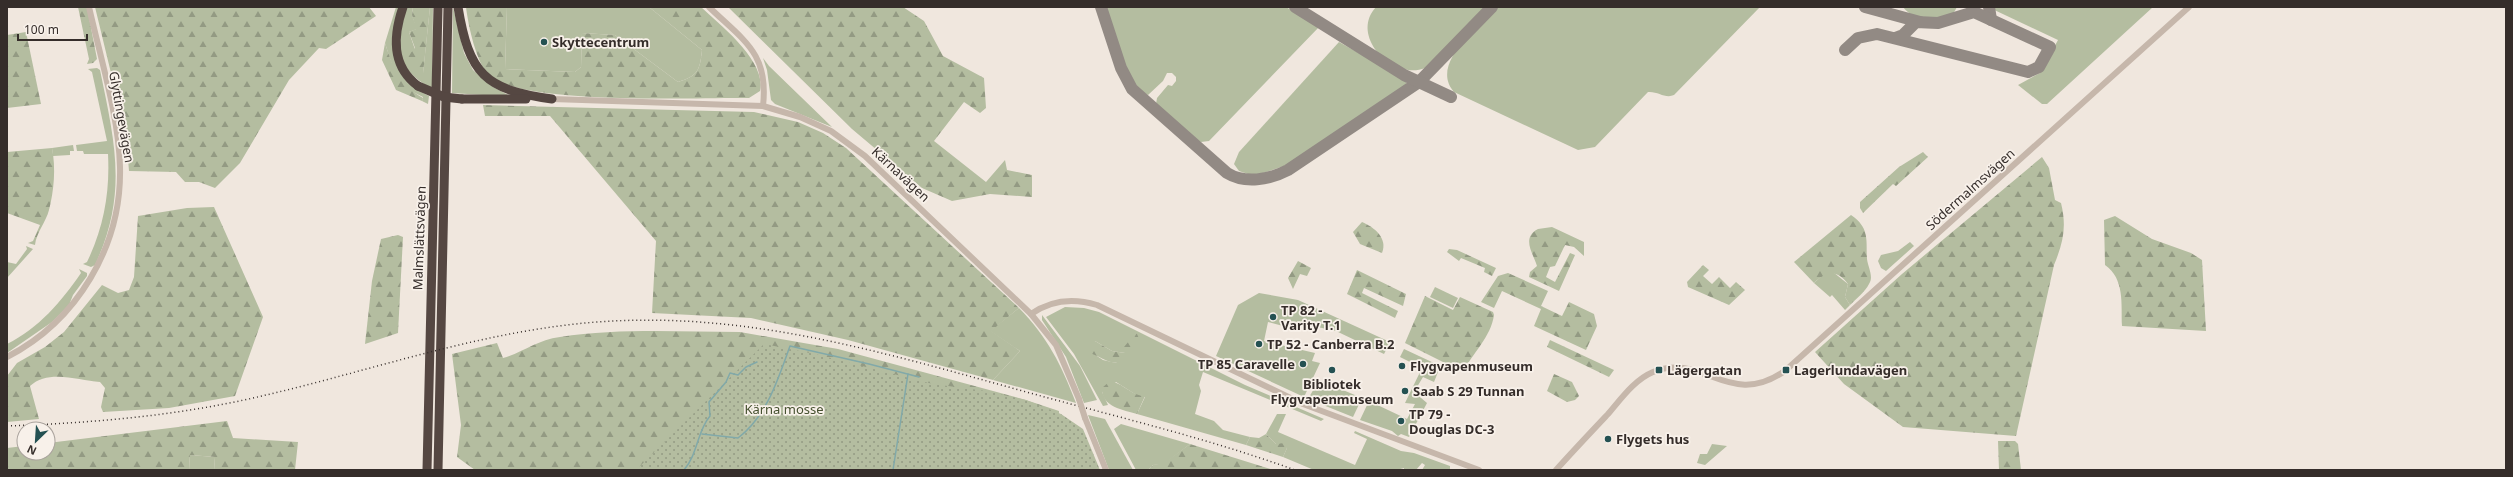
<svg xmlns="http://www.w3.org/2000/svg" width="2513" height="477" font-family="'Noto Sans',sans-serif">
  <style>
    .grass { fill: #b4bda0; fill-rule: evenodd }
    .forest { fill: url(#forest-firs) }
    .park { fill: url(#park-dots) }
    .lines { fill: none; stroke-linecap: round; stroke-linejoin: round }
    .stream { stroke: #81a9a9; stroke-width: 1.5 }
    .taxiway { stroke: #928a84; stroke-width: 12 }
    .minor { stroke: #c6b7ab; stroke-width: 6 }
    .highway { stroke: #554742; stroke-width: 9 }
    .rail { stroke: #352d2a; stroke-width: 1.5; stroke-dasharray: 1 3; stroke-linecap: butt }
    .minor-bridge { stroke: #c6b7ab; stroke-width: 6 }
    .highway-bridge { stroke: #554742; stroke-width: 9 }
    .poi-dot { fill: #245152; stroke: #f8f1ea; stroke-width: 1.5 }
    .labels { text-anchor: middle; stroke-width: 3.5; stroke-linejoin: round; paint-order: stroke }
    .poi-label { font-size: 13px; font-weight: bold; fill: #352d2a; stroke: #f8f1ea; text-anchor: start }
    .street-label { font-size: 13px; fill: #352d2a; stroke: #f8f1ea }
    .park-label { font-size: 13px; fill: #465130; stroke: #f8f1ea }
  </style>
  <defs>
    <pattern id="forest-firs" width="22" height="20" patternUnits="userSpaceOnUse"><rect width="22" height="20" fill="#b4bda0"/><path d="M5 1l3.5 6h-7zM16 11l3.5 6h-7z" fill="#939a83"/></pattern>
    <pattern id="park-dots" width="8" height="8" patternUnits="userSpaceOnUse"><rect width="8" height="8" fill="#b4bda0"/><path d="M2 2h.1M6 6h.1" fill="none" stroke="#939a83" stroke-width="1.8" stroke-linecap="round"/></pattern>
  </defs>
  <rect width="100%" height="100%" fill="#f0e7de"/>
  <g class="grass">
    <path d="M396 7H399C387 44 390 79 429 96L428 104 422 101 423 97 409 90 395 74 385 43Z"/>
    <path d="M406 7H413L412 15 417 29 409 32 423 73 430 7H433L432 89C394 67 394 46 406 7Z"/>
    <path d="M453 7 464 53 473 70 493 87 512 97 452 93Z"/>
    <path d="M507 7H649L702 50C700 70 698 76 678 82L615 35 582 33 581 67 575 72 505 69Z"/>
    <path d="M1106 7H1286L1319 27 1209 141 1201 142 1193 139 1156 104 1157 98 1168 85 1172 86 1176 81V77L1172 73H1167L1163 81 1148 95 1139 90 1129 77Z"/>
    <path d="M1376 7H1485C1473 20 1440 62 1425 68 1393 81 1349 36 1376 7Z"/>
    <path d="M1497 7H1760L1674 95C1665 99 1658 91 1648 92L1595 147 1578 150 1454 92C1429 64 1479 26 1497 7Z"/>
    <path d="M1903 7H1957L1953 14C1937 22 1914 22 1903 7Z"/>
    <path d="M1988 7H2153L2047 104H2042L2018 85 2040 73 2058 40Z"/>
    <path d="M1339 42 1405 79 1407 85 1287 165 1260 174 1251 175 1239 171 1234 164 1239 152Z"/>
    <path d="M763 58 769 66 832 127 775 104 771 100 767 70Z"/>
    <path d="M97 68 100 70C115 143 128 194 95 265L91 267 83 264 87 262C104 227 110 192 108 154H84L83 151H77L76 145 107 141 92 72 88 69Z"/>
    <path d="M73 145 74 151H70V155L53 156 52 148Z"/>
    <path d="M1910 242 1914 246 1886 271 1881 268 1878 261 1881 255 1898 251Z"/>
    <path d="M26 246 33 249 7 278V262L16 264 27 249Z"/>
    <path d="M79 269 87 273V276L73 295 69 305 52 322 7 353V344C39 328 61 302 81 273Z"/>
    <path d="M1833 272 1848 284 1845 297 1850 305 1845 310 1832 295 1830 297 1814 283 1825 273Z"/>
    <path d="M1435 287 1458 298 1453 308 1430 297Z"/>
    <path d="M1259 293 1298 300 1390 342 1384 354 1336 331 1285 320 1283 326 1268 322 1264 341 1315 353 1312 361 1320 363 1304 397 1216 356 1238 305Z"/>
    <path d="M1065 307 1084 308 1099 312 1245 385 1324 419 1321 421 1203 372 1199 385 1201 391 1195 414 1214 421 1223 430 1250 437 1246 445 1137 414 1145 397 1138 396 1116 382 1102 392 1108 405 1103 406 1074 354 1046 317ZM1095 341 1112 351 1125 353 1116 363 1103 360 1094 354Z"/>
    <path d="M1019 308C1048 338 1061 364 1076 403L993 380 1020 351 990 331Z"/>
    <path d="M1042 315 1080 366 1097 400 1084 403 1066 357 1042 320Z"/>
    <path d="M1404 349 1434 363 1438 372 1434 382 1423 377 1414 392 1427 403 1409 437 1401 434 1398 436 1392 431 1360 420 1369 401 1407 419 1415 404 1405 403 1422 368 1400 357Z"/>
    <path d="M1319 380 1362 398 1353 417 1308 399Z"/>
    <path d="M1277 414H1286L1278 432 1355 465 1367 439 1354 433 1355 431 1401 451 1414 453 1450 466V470H1422L1425 465 1422 463 1416 470H1404V468L1397 470H1314L1283 457 1287 448 1276 444 1266 434Z"/>
    <path d="M1088 415 1105 419 1133 470H1109Z"/>
    <path d="M1121 424 1190 444 1164 464 1153 465 1148 470H1136L1114 429Z"/>
    <path d="M1712 444 1727 446 1705 465 1697 463 1700 454H1707Z"/>
    <path d="M190 455 215 457 214 470H189Z"/>
  </g>
  <g class="forest">
    <path d="M78 7H87L97 59 93 63 87 64 89 59Z"/>
    <path d="M95 7H369L376 16 326 49 319 48 289 80 240 163 215 188 199 182H185L176 172 129 171 126 135Z"/>
    <path d="M413 7H430L423 74 406 58 415 48 409 32 416 29 412 15Z"/>
    <path d="M466 7H507L505 69 575 72 581 67 582 33 615 35 678 82C698 76 700 70 702 50L649 7H701C720 25 767 61 760 91L749 98C699 97 522 106 489 75 476 63 468 24 466 7Z"/>
    <path d="M728 7H903L924 21 943 56 984 78 986 108 980 113 964 102 934 141 986 182 1005 160 1007 170 1032 175V197L990 194 952 201 922 188 852 129Z"/>
    <path d="M26 32 41 104 7 108V35Z"/>
    <path d="M385 43C394 70 398 83 423 98L422 101 396 90 382 60Z"/>
    <path d="M483 105 754 112 798 122 823 133 846 148 1019 308 991 331 1020 351 993 380 848 340 751 318 652 313 656 241 550 116H485Z"/>
    <path d="M52 148C56 168 54 191 49 210 46 222 36 233 35 245L28 243 33 241 40 225 7 213V152Z"/>
    <path d="M1923 152 1928 157 1896 186 1893 184 1863 213 1860 208V202L1899 167Z"/>
    <path d="M2042 157 2049 168 2055 200 2061 203C2067 227 2063 243 2054 265L2016 436 1903 427 1844 384 1815 352 1902 274Z"/>
    <path d="M214 207 263 317 235 396 169 408 103 412 101 407 105 388 100 382C78 380 48 369 30 386L39 419 7 422V376L17 363 45 347 64 332 102 285 118 293 129 290 134 277 138 216 187 208Z"/>
    <path d="M1851 215C1870 228 1866 240 1867 259 1868 267 1874 277 1869 284 1865 292 1856 299 1850 305L1845 297 1848 284C1836 269 1827 271 1814 283L1794 262Z"/>
    <path d="M2115 216 2152 239 2191 253 2202 260 2206 331 2122 326C2121 304 2125 279 2105 265L2104 220Z"/>
    <path d="M1362 222C1374 227 1388 238 1382 253L1360 244 1353 232Z"/>
    <path d="M1552 227 1584 242V256L1574 247 1565 245 1555 266 1550 267 1546 277 1555 282 1570 253 1575 255 1559 291 1529 277 1530 272 1537 266C1533 253 1521 238 1538 229Z"/>
    <path d="M398 235 403 237 398 333 365 344 372 281 381 239Z"/>
    <path d="M1449 249 1457 250 1496 268 1492 276 1484 272 1485 268 1461 258 1459 261 1447 252Z"/>
    <path d="M1298 261 1311 268 1307 276 1300 274 1293 289 1288 278Z"/>
    <path d="M1703 265 1709 270 1703 276 1712 284 1719 277 1730 288 1736 282 1745 290 1729 305 1688 287 1687 282Z"/>
    <path d="M1357 270 1406 294 1403 306 1364 288 1362 293 1398 311 1395 318 1347 294Z"/>
    <path d="M1508 273 1548 291 1541 306 1562 316 1569 302 1594 314 1597 326 1586 350 1534 326 1541 309 1502 291 1494 308 1481 302 1498 276Z"/>
    <path d="M1425 296 1453 310 1460 297 1493 312 1494 315C1491 337 1472 354 1463 372L1405 343Z"/>
    <path d="M1131 331 1137 334 1140 341 1133 353H1128L1124 347 1129 341Z"/>
    <path d="M740 332 838 349 1026 400 1059 411 1060 464 741 470H475L457 457 461 425 452 354 497 343 503 358C524 352 537 340 560 337 619 328 681 332 740 332Z"/>
    <path d="M1550 340 1614 370 1609 377 1547 347Z"/>
    <path d="M1095 341 1112 351 1125 353 1127 358C1114 370 1102 356 1089 353L1087 347Z"/>
    <path d="M1554 374 1572 382 1579 396 1575 400 1567 402 1547 391Z"/>
    <path d="M1110 381C1123 383 1132 396 1145 396L1137 414C1124 410 1101 407 1102 388Z"/>
    <path d="M227 421 233 438 298 442 295 470H214L215 457 190 455 189 470H7V448L24 446V453H48V443Z"/>
    <path d="M1266 434 1276 444 1284 443 1287 448 1283 457 1246 445 1250 437 1259 438Z"/>
    <path d="M1998 441H2015L2018 444 2021 470H1999Z"/>
    <path d="M1190 444 1274 470H1148L1153 465 1164 463Z"/>
  </g>
  <path class="park" d="M764 344 815 354 933 384 986 391 1026 400 1061 414 1083 429 1100 470H636Z"/>
  <g class="lines">
    <g class="stream">
      <path d="M702 434 738 438C767 416 778 379 790 346L869 364 919 377"/>
      <path d="M684 470C698 454 697 431 710 416L709 402 726 382 730 373 738 375 746 367 757 362"/>
      <path d="M893 470 908 374"/>
    </g>
    <g class="taxiway">
      <path d="M1101 7 1121 68 1132 89 1227 173C1245 184 1269 180 1288 170L1419 82 1492 7"/>
      <path d="M1295 7 1404 75 1451 97"/>
      <path d="M1865 7 1920 22"/>
      <path d="M1989 7 1991 20"/>
      <path d="M1845 50 1858 38 1877 34 2028 72 2039 67 2050 47 1974 12 1938 23 1916 22 1903 35 1895 38"/>
    </g>
    <g class="minor">
      <path d="M709 7C744 41 769 53 763 106"/>
      <path d="M552 99 763 106 800 117 831 131 865 156 1031 314 1056 345 1079 399"/>
      <path d="M1031 314C1051 300 1074 298 1097 305L1303 404 1479 470"/>
      <path d="M7 357C77 321 122 246 120 167 119 118 100 56 89 7"/>
      <path d="M1085 418 1106 470"/>
      <path d="M1556 470C1573 451 1591 432 1608 414 1621 399 1634 380 1653 372 1702 351 1730 411 1786 370L2189 7"/>
    </g>
    <g class="highway">
      <path d="M403 7C393 36 391 66 418 86"/>
      <path d="M458 7C469 74 485 90 552 99"/>
      <path d="M462 99H526"/>
      <path d="M427 470 438 7"/>
      <path d="M438 470 448 7"/>
    </g>
    <path class="rail" d="M7 426C87 423 165 417 244 400 350 377 452 340 559 326 729 303 880 352 1041 396 1126 419 1212 440 1295 470"/>
    <path class="minor-bridge" d="M1079 399 1085 418"/>
    <path class="highway-bridge" d="M418 86 444 97 462 99"/>
  </g>
  <g class="poi-dot">
    <circle cx="544" cy="42" r="4"/>
    <circle cx="1273" cy="317" r="4"/>
    <circle cx="1259" cy="344" r="4"/>
    <circle cx="1303" cy="364" r="4"/>
    <circle cx="1402" cy="366" r="4"/>
    <circle cx="1332" cy="370" r="4"/>
    <rect x="1655" y="366" width="8" height="8" rx="2"/>
    <rect x="1782" y="366" width="8" height="8" rx="2"/>
    <circle cx="1405" cy="391" r="4"/>
    <circle cx="1401" cy="421" r="4"/>
    <circle cx="1608" cy="439" r="4"/>
  </g>
  <g class="labels">
    <g class="poi-label">
      <text x="552" y="47">Skyttecentrum</text>
      <text x="1281" y="315">TP 82 -<tspan x="1281" dy="15">Varity T.1</tspan></text>
      <text x="1267" y="349">TP 52 - Canberra B.2</text>
      <text x="1295" y="369" text-anchor="end">TP 85 Caravelle</text>
      <text x="1410" y="371">Flygvapenmuseum</text>
      <text x="1667" y="375">Lägergatan</text>
      <text x="1794" y="375">Lagerlundavägen</text>
      <text x="1332" y="389" text-anchor="middle">Bibliotek<tspan x="1332" dy="15">Flygvapenmuseum</tspan></text>
      <text x="1413" y="396">Saab S 29 Tunnan</text>
      <text x="1409" y="419">TP 79 -<tspan x="1409" dy="15">Douglas DC-3</tspan></text>
      <text x="1616" y="444">Flygets hus</text>
    </g>
    <g class="street-label">
      <text transform="translate(122 117) rotate(80)" y="5">Glyttingevägen</text>
      <text transform="translate(901 174) rotate(43)" y="5">Kärnavägen</text>
      <text transform="translate(1970 189) rotate(-42)" y="5">Södermalmsvägen</text>
      <text transform="translate(419 238) rotate(-88)" y="5">Malmslättsvägen</text>
    </g>
    <g class="park-label">
      <text x="784" y="414">Kärna mosse</text>
    </g>
  </g>
  <rect width="2513" height="477" fill="none" stroke="#352d2a" stroke-width="16"/>
  <g transform="translate(36 441) rotate(205)"><circle r="19" fill="#f8f1ea" stroke="#aaa39d"/>
  <path d="M0-3L7 15L0 10L-7 15Z" fill="#245152"/>
  <text y="-6" font-size="11" font-weight="bold" text-anchor="middle" fill="#352d2a">N</text>
  </g>
  <path d="M18 34v6h69v-6" fill="none" stroke="#352d2a" stroke-width="2"/>
  <text x="24" y="34" font-size="12" fill="#352d2a" stroke="#f8f1ea" stroke-width="3" paint-order="stroke">100 m</text>
</svg>
